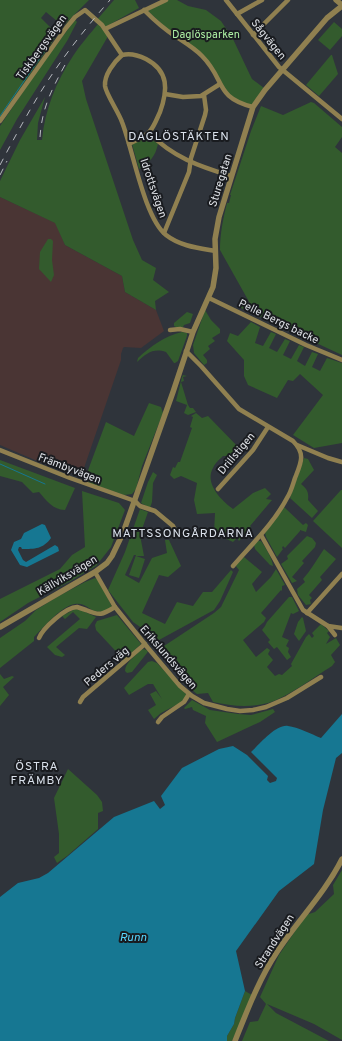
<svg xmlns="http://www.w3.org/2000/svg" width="342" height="1041" font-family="Overpass,sans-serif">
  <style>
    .industrial { fill: #4a3534 }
    .green { fill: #335b2d }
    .water { fill: #167792 }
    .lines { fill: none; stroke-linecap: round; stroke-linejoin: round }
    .stream { stroke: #167792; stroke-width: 1 }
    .minor { stroke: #908050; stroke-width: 4.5 }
    .tertiary { stroke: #908050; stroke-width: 5.5 }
    .rail { stroke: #b4b7bd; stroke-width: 1; stroke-dasharray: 7 7; stroke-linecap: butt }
    .labels { text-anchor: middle; stroke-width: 4; stroke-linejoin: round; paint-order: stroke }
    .park-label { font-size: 11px; fill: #adefa3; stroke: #191b1f }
    .street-label { font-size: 11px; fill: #dde0e5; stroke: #191b1f }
    .neighbourhood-label { font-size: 12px; letter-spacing: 1px; fill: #dbe2ec; stroke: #191b1f }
    .water-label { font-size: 12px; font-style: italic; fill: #57d4fc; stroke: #191b1f }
  </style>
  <rect width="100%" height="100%" fill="#2f343b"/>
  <path class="industrial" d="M0 197 56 223 65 245 122 276 125 292 156 310 164 331 141 348 124 347 123 348 121 354V360L83 471 71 473 35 460 0 445Z"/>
  <g class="green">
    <path d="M0 0H89L63 26 46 12 41 18 57 34 51 44 0 118Z"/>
    <path d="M114 0H135L139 8 107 26V38L82 81 86 99 133 240 142 260 156 268 153 280 169 292 155 301 156 310 125 292 122 276 65 245 55 223 0 197V181L20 140 45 97 38 123 37 140H42C45 109 56 82 73 56 80 45 90 34 98 24L95 22Z"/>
    <path d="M166 0H177L188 6 206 10 221 21 233 39 250 75 252 79 264 88 253 106 230 98 205 58 174 35 148 11Z"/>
    <path d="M75 20 77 22 67 41 17 119 0 150V126L41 65Z"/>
    <path d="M334 22 342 29V36L330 50 318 40Z"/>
    <path d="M331 55H332L338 74 319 96 306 85Z"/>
    <path d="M311 102 314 103 342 127V137L335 147 342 153V355L237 306 245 298 252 307 220 250C220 234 223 219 227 203H229L231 195H230L251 131 261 106 283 115Z"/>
    <path d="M148 136 158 144C155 157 150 162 139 169L132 144Z"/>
    <path d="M48 239H51L53 241 52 260 54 275 51 282 39 269 40 252Z"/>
    <path d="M205 310 211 320 220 329V333L212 338 215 341 208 346 210 349 203 355 207 360V363L204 365 194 353 193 345Z"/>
    <path d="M187 312 193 314 190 323 184 325 183 327H176L174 326V323Z"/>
    <path d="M251 322 260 327 255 343 263 346 271 332 276 334 269 348 277 352 285 339 290 341 283 355 291 359 299 345 304 347 297 361 305 366 312 352 318 354 312 367 320 371 327 358 342 363V443L314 448 293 435 323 395 300 374 293 381 288 380 277 398 248 385 244 376V360L227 341 230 333 238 336Z"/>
    <path d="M182 332 187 333V336L178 361 175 363H174L166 352C153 348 147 353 137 362L138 358C151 346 165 336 182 332Z"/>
    <path d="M183 375 187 376 183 377 184 381 181 382 188 405 190 408H193L196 412 188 415 184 413 187 405 176 401 182 377Z"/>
    <path d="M149 403 161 407 163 413 142 466 136 489 132 494 124 495 89 483 87 478V473L106 422 134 436Z"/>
    <path d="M196 413 202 418 208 416 241 450 240 457 238 459H235L232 461 226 456H223C220 459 215 463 213 468 204 484 222 501 233 509L253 493 265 488 271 494 266 499 272 500 250 526 251 527 239 541 237 538 233 542 214 533 215 513 197 514 194 500 197 483 181 476 174 479 170 475 173 467 175 468 178 462H180L192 428 190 427 193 417 191 416Z"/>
    <path d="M304 458 308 459 314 470 301 484C307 489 309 492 308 500L318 511 312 518 290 498Z"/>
    <path d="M0 460 75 488 65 510C53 510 46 500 39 492L33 493 22 482 0 476Z"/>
    <path d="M153 472 157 475 153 483 152 502 150 508 141 503 148 482Z"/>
    <path d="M341 490H342V548L313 521Z"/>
    <path d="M82 491 119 503 125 510 111 547 96 566 69 582 28 603 0 622V599L60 569 72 555 85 547Z"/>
    <path d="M284 507 303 525 306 523 308 525 306 532 300 530V531L285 548 283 546 282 548 283 549 277 557 266 537 265 533Z"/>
    <path d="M140 509 148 512 140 535 144 556H136L145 559 139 578 129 575 136 555H134L125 575 139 583 152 558 167 553 165 540H169L181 566 168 577 159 575 142 613 165 624 177 602 193 606 203 592H212L231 570 233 572 220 601 214 610 159 640 133 622 108 590 125 552Z"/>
    <path d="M307 536 312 538 316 543 315 547 302 561 304 563 292 577 297 581 292 583 281 564 288 559 287 556Z"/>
    <path d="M258 541H261C266 548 272 558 273 566L270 565 255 549 254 545Z"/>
    <path d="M324 549 336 559 320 577 322 580 309 595 312 598 310 600 311 604 306 605 298 595 297 589 305 582 303 579C311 570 317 559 324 549Z"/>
    <path d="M244 557 262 572 252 584 256 592 271 577 276 569 285 585 282 586V591L281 590 261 613 266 618 264 622 243 640 256 657 267 648 270 650 268 654 273 660 267 667 275 676 279 674 282 675 292 666 291 664 306 637 309 634 312 638 314 636 312 633 321 624 329 631 327 633 330 637 326 644 336 638 340 645 331 655 335 662 332 666C314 677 288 697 268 703 249 708 231 706 213 702L208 693 197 694 185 684 158 650 214 613 221 607 239 570 235 565Z"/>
    <path d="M95 578 99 580 112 607C91 620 91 602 75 604 61 606 43 628 34 637V641L0 668V638L25 621 36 610 57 597 85 582Z"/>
    <path d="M289 597H292L299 611 293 614 291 613 282 637 289 640 286 646 289 648 288 652 291 657 287 660 277 647 274 649 268 642 270 640 262 630 265 626 267 622Z"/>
    <path d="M75 609 81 610 96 617 87 629 79 628 56 647 65 655 62 657 55 655 47 647 80 619 73 612 65 619 62 616Z"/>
    <path d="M117 615 141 644 124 660 96 630 95 625 97 621Z"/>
    <path d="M302 617 303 618 306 631 299 641 294 634 298 622Z"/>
    <path d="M144 649 148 651 147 653 132 672 127 673 125 671C125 663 135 656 141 650Z"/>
    <path d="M152 661 157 663 187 695 180 703 161 713 154 719 148 710 156 705 150 694 156 691 162 699 153 684H148L129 695 124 688 148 662Z"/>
    <path d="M0 674 4 679 12 676 14 677 3 687 9 695 0 706Z"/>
    <path d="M192 700 210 710 238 714 251 715 273 709 275 712 260 722 217 742 205 723 206 716 193 710 192 707 185 709 184 708Z"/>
    <path d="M68 769 97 795 102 802 103 811 98 813V829L67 856 57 863 54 857 59 853V834L54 798Z"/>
    <path d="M342 870V1040L314 1024 267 1004 276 1013 329 1041H242L250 1022 258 1021 266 1004 260 997 279 955 306 915 315 912 334 894 333 885Z"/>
    <path d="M245 991 252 995 251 999 232 1041H227V1036L234 1024 235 1018Z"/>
  </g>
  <g class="water">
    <path d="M42 524 45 525 51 538C43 549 35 549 22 549L21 547H19L18 550 23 560 26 562 55 545 58 547 59 551 27 567 20 565 11 550 14 542 21 539 24 533Z"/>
    <path d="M342 714V753L336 758 323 810 314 864 279 891 236 951 245 991 235 1018 234 1024 227 1036V1041H0V897L18 883 39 878 48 873 114 817 154 801 160 809 165 805 161 796 182 768 219 749 233 746 247 755 268 776 267 780 270 783 276 781 277 778 251 752C260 744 276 724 288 726 298 727 311 734 321 738Z"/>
  </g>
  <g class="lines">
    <g class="stream">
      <path d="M0 116 44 52"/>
      <path d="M0 464 45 484"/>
    </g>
    <g class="minor">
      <path d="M226 0 279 67 342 119"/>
      <path d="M144 10C154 20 164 29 175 36 184 42 194 48 202 56 226 80 214 97 253 107"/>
      <path d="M237 14 262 0"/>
      <path d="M105 29 166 0"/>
      <path d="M253 35 288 0"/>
      <path d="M122 55C114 62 104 75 105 86 106 94 119 113 122 122 133 150 144 217 166 235 180 246 198 248 215 251"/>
      <path d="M122 55C129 53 138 55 146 59 169 71 168 90 160 112 157 118 155 125 150 131 145 137 136 140 129 144"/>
      <path d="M165 94 183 97 201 96 220 84"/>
      <path d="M0 121 66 28 75 17 85 10 102 25 122 55"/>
      <path d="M149 133C173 157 198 166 231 176"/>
      <path d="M164 233 189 172 191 158 205 115 206 110 204 95"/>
      <path d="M209 298 306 345 342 360"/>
      <path d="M170 330 180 329 193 332"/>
      <path d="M186 351 201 366 239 409 293 441C306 454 301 463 295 478 293 484 291 492 287 498 274 523 252 544 233 566"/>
      <path d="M297 445 328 458 342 462"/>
      <path d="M0 450 70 478 135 501 140 506 155 511 173 526 174 528"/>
      <path d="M218 489 253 450 268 427"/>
      <path d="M261 535 303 610 328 626 335 635"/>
      <path d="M95 572 115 607 148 648 180 686 192 696 204 703 227 709 240 711 253 710 266 707 287 698 321 677"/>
      <path d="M307 613 342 574"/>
      <path d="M328 626 342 628"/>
      <path d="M39 638C43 628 66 607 77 607 80 608 83 609 86 610 100 616 102 615 115 607"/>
      <path d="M80 702 83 697 145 644"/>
      <path d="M158 722 162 717 184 702 189 694"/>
    </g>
    <g class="tertiary">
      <path d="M336 0 342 5"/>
      <path d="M0 627 95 572 107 563 112 556 123 533 173 392 193 332 213 287 216 268 215 239 219 217 253 107 265 90 327 18 342 6"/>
      <path d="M235 1041C247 1011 259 979 277 952 298 920 325 893 342 859"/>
    </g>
    <g class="rail">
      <path d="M40 137C42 107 52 89 66 63"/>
      <path d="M0 165C12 142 24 120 37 98 58 63 83 31 110 0"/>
      <path d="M0 175 7 161"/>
    </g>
  </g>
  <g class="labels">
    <g class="park-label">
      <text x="206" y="38">Daglösparken</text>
    </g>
    <g class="street-label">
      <text transform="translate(269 39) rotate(51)" y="4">Sågvägen</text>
      <text transform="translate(41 47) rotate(-54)" y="4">Tiskbergsvägen</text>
      <text transform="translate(220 180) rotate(-73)" y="4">Sturegatan</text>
      <text transform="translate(154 188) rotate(71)" y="4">Idrottsvägen</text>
      <text transform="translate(279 321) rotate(26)" y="4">Pelle Bergs backe</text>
      <text transform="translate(236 453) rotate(-50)" y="4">Drillstigen</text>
      <text transform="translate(70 468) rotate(21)" y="4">Främbyvägen</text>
      <text transform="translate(67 575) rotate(-31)" y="4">Källviksvägen</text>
      <text transform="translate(169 657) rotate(49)" y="4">Erikslundsvägen</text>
      <text transform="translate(106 666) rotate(-40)" y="4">Peders väg</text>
      <text transform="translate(274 941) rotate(-57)" y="4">Strandvägen</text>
    </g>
    <g class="neighbourhood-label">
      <text x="179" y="140">DAGLÖSTÄKTEN</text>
      <text x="183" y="537">MATTSSONGÅRDARNA</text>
      <text x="37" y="770">ÖSTRA<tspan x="37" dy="14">FRÄMBY</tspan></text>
    </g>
    <g class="water-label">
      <text x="133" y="941">Runn</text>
    </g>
  </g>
</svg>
